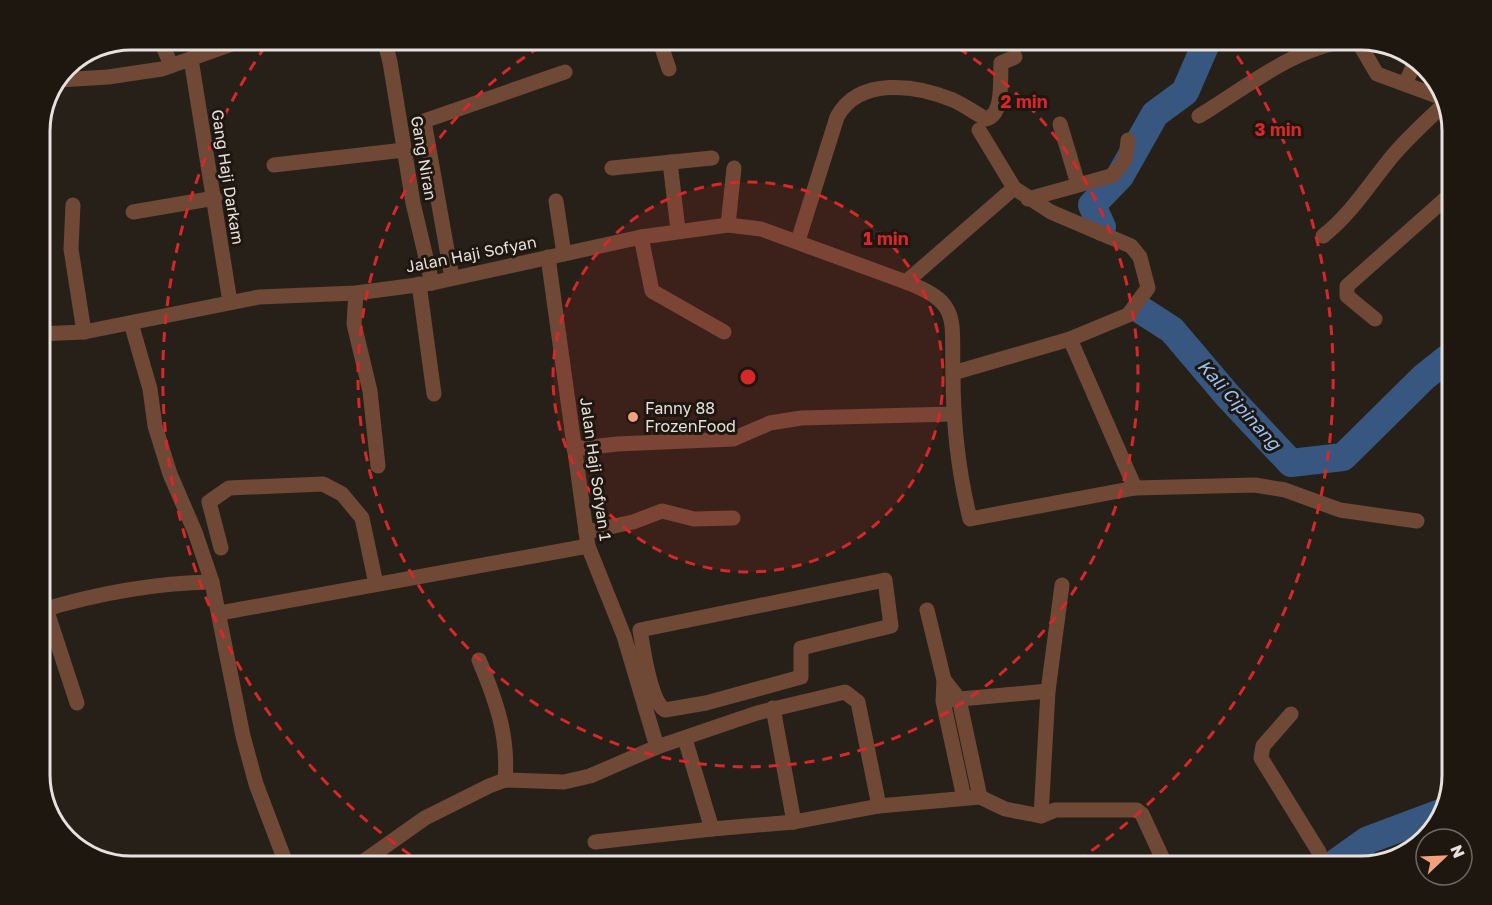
<svg xmlns="http://www.w3.org/2000/svg" width="1492" height="905" font-family="'Golos Text',sans-serif">
  <style>
    .lines { fill: none; stroke-linecap: round; stroke-linejoin: round }
    .river { stroke: #375781; stroke-width: 28 }
    .street { stroke: #704836; stroke-width: 15 }
    .ring { fill: none; stroke: #d62828; stroke-width: 3; stroke-dasharray: 10 8 }
    .poi-dot { fill: #f1a17d; stroke: #1e1710; stroke-width: 2 }
    .labels { text-anchor: middle; stroke-width: 6; stroke-linejoin: round; paint-order: stroke }
    .street-label { font-size: 16px; fill: #e6e1dc; stroke: #1e1710 }
    .poi-label { font-size: 16px; fill: #e6e1dc; stroke: #1e1710; text-anchor: start }
    .water-label { font-size: 18px; font-style: italic; fill: #9ac2f7; stroke: #1e1710 }
    .rim { fill: none; stroke: #e6e1dc; stroke-width: 3 }
    .centre { fill: #d62828; stroke: #1e1710; stroke-width: 3 }
    .ring-label { font-size: 18px; text-anchor: middle; font-weight: bold; fill: #d62828; stroke: #1e1710; stroke-width: 6; stroke-linejoin: round; paint-order: stroke }
  </style>
  <rect width="100%" height="100%" fill="#272019"/>
  <g class="lines">
    <g class="river">
      <path d="M1102 227 1092 205 1120 176 1155 114 1185 92 1208 39"/>
      <path d="M1141 310 1172 330 1228 396 1291 463 1343 457 1424 377 1453 354"/>
      <path d="M1337 862 1368 840 1443 812"/>
    </g>
    <g class="street">
      <path d="M160 39 171 65"/>
      <path d="M384 39 390 62 413 203 432 283"/>
      <path d="M659 39 669 69"/>
      <path d="M191 59 230 302"/>
      <path d="M59 80 108 77 162 69 246 39"/>
      <path d="M1405 84 1416 60"/>
      <path d="M1199 116C1247 87 1299 43 1357 40L1377 74 1445 99"/>
      <path d="M1060 124 1078 184"/>
      <path d="M670 162 678 230"/>
      <path d="M274 165 404 150"/>
      <path d="M612 168 712 158"/>
      <path d="M1014 188 1051 212 1131 246 1140 257 1148 288 1128 315 1070 339 953 373C953 423 958 471 970 519L1135 488 1255 485 1285 490 1340 510 1417 521"/>
      <path d="M1028 199 1111 176C1124 166 1127 156 1128 140"/>
      <path d="M556 201 564 254"/>
      <path d="M73 205 71 249 84 332"/>
      <path d="M133 212 215 198"/>
      <path d="M728 225 734 168"/>
      <path d="M1323 236C1351 214 1368 186 1390 159 1407 138 1427 121 1446 102"/>
      <path d="M641 237 652 291 724 332"/>
      <path d="M798 241 837 117C859 76 917 85 953 100 964 105 975 113 986 119 1004 115 1000 79 1001 63L1015 57"/>
      <path d="M548 257 588 546 624 636 657 747"/>
      <path d="M452 278 424 121 565 72"/>
      <path d="M906 282C962 303 951 320 953 373"/>
      <path d="M419 284 434 394"/>
      <path d="M356 293 354 324 370 391 378 466"/>
      <path d="M1375 319 1347 296V286L1453 192"/>
      <path d="M131 323 150 389 155 426 170 474 195 532 212 582 243 736 256 784 287 866"/>
      <path d="M39 334 84 332 259 297 356 293 432 283 641 237 728 225 761 229 906 282 1014 188 979 130"/>
      <path d="M1070 339 1135 488"/>
      <path d="M574 449 617 444 733 439 770 423 801 418 953 414"/>
      <path d="M39 470 43 490"/>
      <path d="M586 532 633 522 662 511 694 519 733 518"/>
      <path d="M221 548 209 502 229 488 323 484 342 494 362 518 376 584"/>
      <path d="M885 580 891 626 801 648V677L706 703 665 710C650 701 643 648 640 630Z"/>
      <path d="M39 587 77 703"/>
      <path d="M927 610 944 680 943 701 964 798"/>
      <path d="M39 611C95 594 154 583 212 582"/>
      <path d="M220 613 588 546"/>
      <path d="M479 660C496 700 509 737 505 780"/>
      <path d="M944 680 959 699 980 797"/>
      <path d="M949 700 1048 691"/>
      <path d="M773 708 794 822 879 806"/>
      <path d="M1291 714 1263 746 1261 758 1319 852 1324 866"/>
      <path d="M685 739 712 829 794 822"/>
      <path d="M1041 816 1048 691 1062 585"/>
      <path d="M595 842 712 829"/>
      <path d="M357 866 425 818 489 786 505 780 564 782 590 776 657 747 757 713 845 692 858 702 879 806 980 797 1005 809 1041 816 1055 810H1137L1142 814 1166 866"/>
    </g>
  </g>
  <circle cx="748" cy="377" r="195" fill="#d62828" fill-opacity=".12"/>
  <g class="ring">
    <circle cx="748" cy="377" r="195"/>
    <path d="M943 39A390 390 0 1 1 553 39"/>
    <path d="M425 865A585 585 0 0 1 269 41M1227 41A585 585 0 0 1 1071 865"/>
  </g>
  <circle class="poi-dot" cx="633" cy="417" r="6"/>
  <g class="labels">
    <g class="street-label">
      <text transform="translate(424 158) rotate(80)" y="6">Gang Niran</text>
      <text transform="translate(228 177) rotate(81)" y="6">Gang Haji Darkam</text>
      <text transform="translate(471 254) rotate(-11)" y="6">Jalan Haji Sofyan</text>
      <text transform="translate(596 469) rotate(82)" y="6">Jalan Haji Sofyan 1</text>
    </g>
    <g class="poi-label">
      <text x="645" y="414">Fanny 88<tspan x="645" dy="18">FrozenFood</tspan></text>
    </g>
    <g class="water-label">
      <text transform="translate(1239 405) rotate(48)" y="6">Kali Cipinang</text>
    </g>
  </g>
  <path d="M0 0H1492V905H0ZM131 50H1361A81 81 0 0 1 1442 131V775A81 81 0 0 1 1361 856H131A81 81 0 0 1 50 775V131A81 81 0 0 1 131 50Z" fill="#1e1710" fill-rule="evenodd"/>
  <path class="rim" d="M131 50H1361A81 81 0 0 1 1442 131V775A81 81 0 0 1 1361 856H131A81 81 0 0 1 50 775V131A81 81 0 0 1 131 50Z"/>
  <circle cx="748" cy="377" r="9" class="centre"/>
  <g class="ring-label">
    <text x="1024" y="108">2 min</text>
    <text x="1278" y="136">3 min</text>
    <text x="886" y="245">1 min</text>
  </g>
  <g transform="translate(1444 857) rotate(67)"><circle r="28" fill="#1e1710" stroke="#6e6862" stroke-width="1.5"/>
  <path d="M0-4.5L10 22L0 15L-10 22Z" fill="#f1a17d"/>
  <text y="-9" font-size="16" font-weight="bold" text-anchor="middle" fill="#e6e1dc">N</text>
  </g>
</svg>
